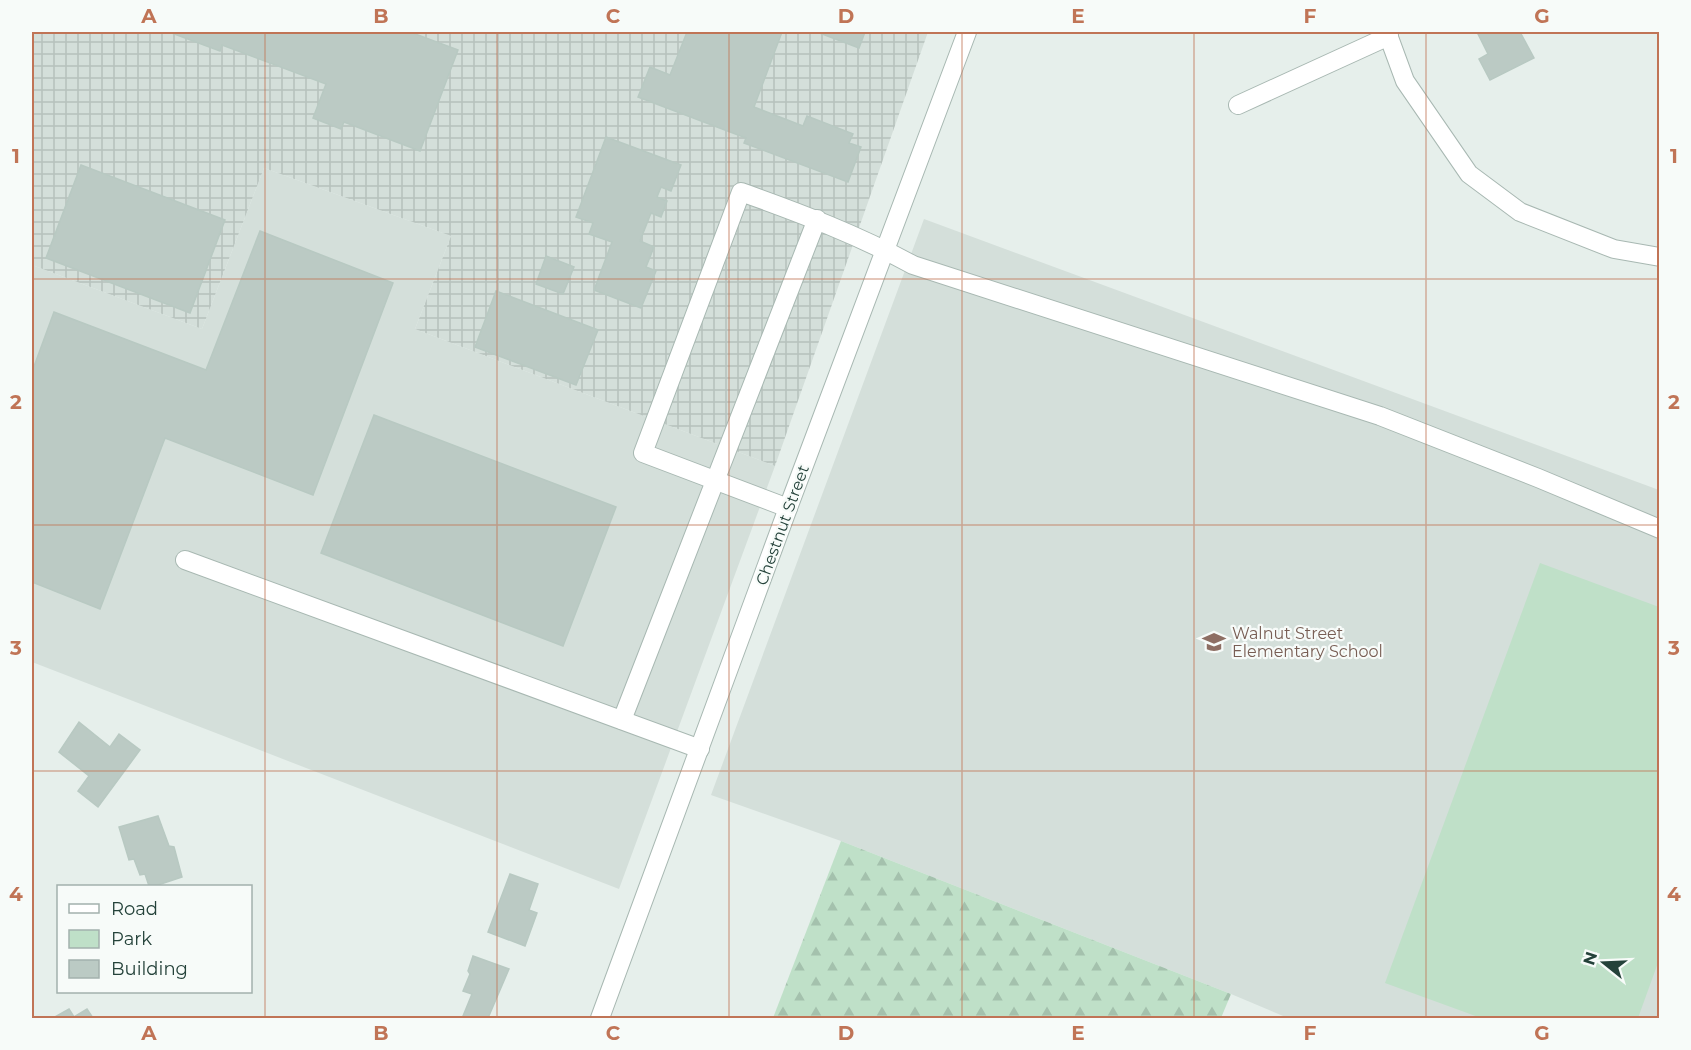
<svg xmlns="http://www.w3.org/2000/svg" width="1691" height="1050" font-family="Montserrat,sans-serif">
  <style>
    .built { fill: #d4dfda }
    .industrial { fill: url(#industrial-grid) }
    .green { fill: #bfe0c8 }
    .forest { fill: url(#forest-firs) }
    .building { fill: #bbcac4; stroke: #b8c9c2; stroke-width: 1.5 }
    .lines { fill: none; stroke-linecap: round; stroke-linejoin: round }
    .minor-casing { stroke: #a8b8b2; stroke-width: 20 }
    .minor { stroke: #fff; stroke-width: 18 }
    .grid { fill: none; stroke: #c07456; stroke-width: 1.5; stroke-opacity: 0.55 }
    .labels { text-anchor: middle; stroke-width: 4.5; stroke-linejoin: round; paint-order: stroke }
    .street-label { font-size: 16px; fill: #24423a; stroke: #f7fbf9 }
    .education-label { font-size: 16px; fill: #785e54; stroke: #f7fbf9; text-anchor: start }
    .neatline { fill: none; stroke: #c07456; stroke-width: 2 }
    .grid-label { font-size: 20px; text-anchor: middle; font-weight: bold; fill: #c07456 }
  </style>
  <defs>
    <pattern id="industrial-grid" width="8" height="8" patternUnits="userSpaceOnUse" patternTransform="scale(1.5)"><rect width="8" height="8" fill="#d4dfda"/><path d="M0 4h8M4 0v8" fill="none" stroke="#b6c1bc"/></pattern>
    <pattern id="forest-firs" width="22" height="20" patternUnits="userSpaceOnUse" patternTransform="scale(1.5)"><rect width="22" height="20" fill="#bfe0c8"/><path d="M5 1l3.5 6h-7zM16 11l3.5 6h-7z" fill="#a4c1ad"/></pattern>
  </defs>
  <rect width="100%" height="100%" fill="#e6efeb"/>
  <g class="built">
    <path d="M264 168 451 236 415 329 775 466 619 889 32 662V265L202 329Z"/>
    <path d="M924 219 1659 490V1018H1288L1231 994 841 841 711 795Z"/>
  </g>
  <path class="industrial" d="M32 32H928L775 466 415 329 451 236 264 168 202 329 32 265Z"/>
  <path class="green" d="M1540 563 1659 607V960L1638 1018H1481L1385 983Z"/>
  <path class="forest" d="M841 841 1231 994 1221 1018H773Z"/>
  <g class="building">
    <path d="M169 32H410L458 50 420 151 344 122 341 129 313 118 326 84 222 45 220 51Z"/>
    <path d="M687 32H782L754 107 803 126 807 116 853 134 849 143 861 147 848 182 744 143 746 138 638 97 650 67 670 75Z"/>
    <path d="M817 32H865L859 48Z"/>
    <path d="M1477 32H1520L1534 58 1490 80 1479 59 1488 54Z"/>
    <path d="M606 137 681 165 671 191 661 187 657 197 667 201 661 217 651 213 640 241 654 247 646 267 656 271 641 308 594 290 612 242 589 234 593 223 576 217Z"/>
    <path d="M81 165 225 220 190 313 46 258Z"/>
    <path d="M260 231 393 283 313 495 165 438 100 609 32 582V372L54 312 206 370Z"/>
    <path d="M546 256 574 267 563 294 536 284Z"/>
    <path d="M496 291 598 330 576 385 475 347Z"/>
    <path d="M374 415 616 507 563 646 321 553Z"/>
    <path d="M79 722 110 747 119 734 140 750 98 807 78 791 89 776 59 752Z"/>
    <path d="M158 816 169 846 174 847 182 877 155 886H149L145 874 140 875 134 859 129 860 119 827Z"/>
    <path d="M510 874 538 884 529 910 537 913 525 946 488 932Z"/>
    <path d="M473 956 509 969 488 1018H469L463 1016 472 994 463 991 470 974 468 971Z"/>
    <path d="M69 1009 74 1017 87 1009 93 1018H53Z"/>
  </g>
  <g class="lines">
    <g class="minor-casing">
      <g id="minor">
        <path d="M1387 32 1405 81 1469 174 1520 212 1614 249 1660 257"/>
        <path d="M1238 105 1389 36"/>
        <path d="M788 508 643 453 741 192C800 213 858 235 913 265L1380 416 1538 478 1660 529"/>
        <path d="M185 560 700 749"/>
        <path d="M622 720 817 219"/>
        <path d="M600 1018 788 508 967 32"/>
      </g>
    </g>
    <use href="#minor" class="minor"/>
  </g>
  <path class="grid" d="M265 32V1018M497 32V1018M729 32V1018M962 32V1018M1194 32V1018M1426 32V1018M32 279H1660M32 525H1660M32 771H1660"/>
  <defs>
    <g id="school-bare" transform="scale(1.8)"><path d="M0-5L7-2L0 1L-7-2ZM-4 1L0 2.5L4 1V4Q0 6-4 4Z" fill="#8d6e63" stroke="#f7fbf9" stroke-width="2.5" paint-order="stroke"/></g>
  </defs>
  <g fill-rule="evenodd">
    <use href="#school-bare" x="1214" y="642"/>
  </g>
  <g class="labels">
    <g class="street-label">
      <text transform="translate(782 525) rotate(-70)" y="6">Chestnut Street</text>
    </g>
    <g class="education-label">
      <text x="1232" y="639">Walnut Street<tspan x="1232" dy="18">Elementary School</tspan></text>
    </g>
  </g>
  <rect width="1691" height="1050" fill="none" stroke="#f7fbf9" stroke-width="66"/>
  <rect x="57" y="885" width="195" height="108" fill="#f7fbf9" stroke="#a3b1ad" stroke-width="1.5"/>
  <rect x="69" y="904" width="30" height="9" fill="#ffffff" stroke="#a3b1ad" stroke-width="1.5"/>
  <text x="111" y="915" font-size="18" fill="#24423a">Road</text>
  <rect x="69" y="930" width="30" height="18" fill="#bfe0c8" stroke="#a3b1ad" stroke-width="1.5"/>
  <text x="111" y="945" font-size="18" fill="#24423a">Park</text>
  <rect x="69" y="960" width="30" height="18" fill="#bbcac4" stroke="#a3b1ad" stroke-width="1.5"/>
  <text x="111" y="975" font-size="18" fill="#24423a">Building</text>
  <g transform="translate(1604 963) rotate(288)" stroke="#f7fbf9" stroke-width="4.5" paint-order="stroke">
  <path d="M0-4.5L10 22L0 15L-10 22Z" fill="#24423a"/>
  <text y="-9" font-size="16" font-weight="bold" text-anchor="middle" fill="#24423a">N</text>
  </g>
  <rect x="33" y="33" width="1625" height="984" class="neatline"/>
  <g class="grid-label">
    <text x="149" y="23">A</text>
    <text x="381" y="23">B</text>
    <text x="613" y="23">C</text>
    <text x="846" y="23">D</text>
    <text x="1078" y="23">E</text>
    <text x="1310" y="23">F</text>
    <text x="1542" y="23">G</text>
    <text x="16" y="163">1</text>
    <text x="1674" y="163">1</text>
    <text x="16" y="409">2</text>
    <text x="1674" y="409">2</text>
    <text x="16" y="655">3</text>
    <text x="1674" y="655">3</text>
    <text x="16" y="901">4</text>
    <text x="1674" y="901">4</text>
    <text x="149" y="1040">A</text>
    <text x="381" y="1040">B</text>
    <text x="613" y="1040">C</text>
    <text x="846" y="1040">D</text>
    <text x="1078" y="1040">E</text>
    <text x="1310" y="1040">F</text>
    <text x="1542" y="1040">G</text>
  </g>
</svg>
